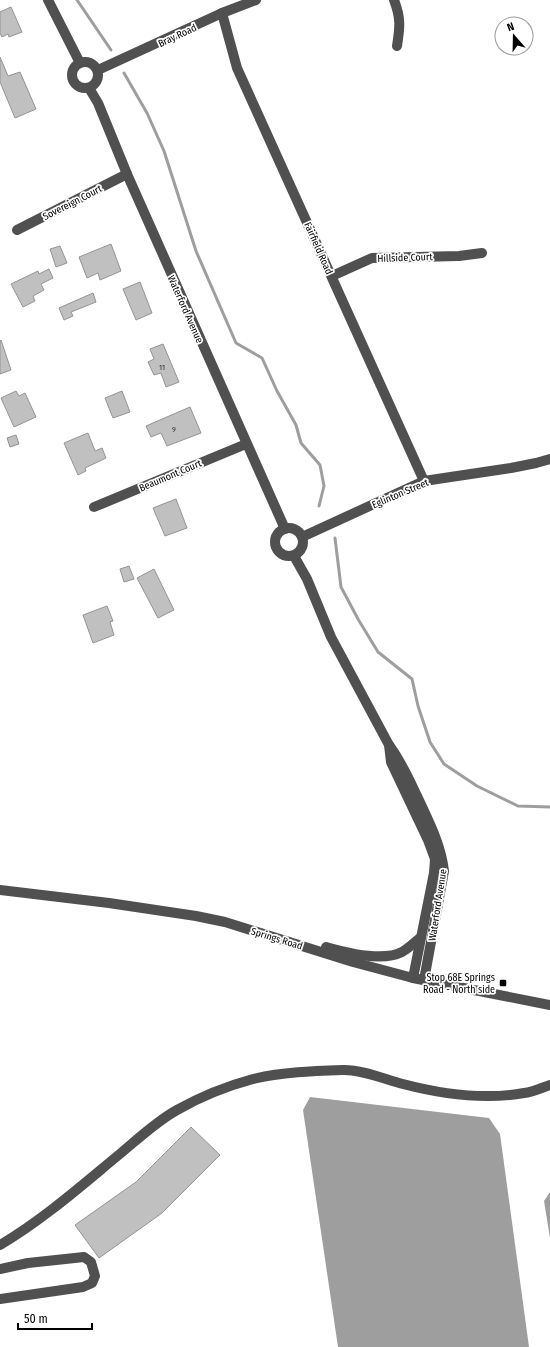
<svg xmlns="http://www.w3.org/2000/svg" width="550" height="1347" font-family="'Fira Sans Condensed',sans-serif">
  <style>
    .water { fill: #9e9e9e }
    .lines { fill: none; stroke-linecap: round; stroke-linejoin: round }
    .stream { stroke: #9e9e9e; stroke-width: 3 }
    .building { fill: #c0c0c0; stroke: #949494 }
    .minor { stroke: #505050; stroke-width: 10 }
    .poi-dot { fill: #000; stroke: #fff; stroke-width: 1.5 }
    .labels { text-anchor: middle; stroke-width: 3.5; stroke-linejoin: round; paint-order: stroke }
    .number-label { font-size: 8px; fill: #303030 }
    .street-label { font-size: 10px; fill: #000; stroke: #fff }
    .poi-label { font-size: 10px; fill: #000; stroke: #fff; text-anchor: end }
  </style>
  <rect width="100%" height="100%" fill="#fff"/>
  <g class="water">
    <path d="M310 1097 489 1118 500 1134 529 1347H338L303 1110Z"/>
    <path d="M550 1192V1238L544 1201Z"/>
  </g>
  <g class="lines">
    <g class="stream">
      <path d="M77 0 111 50"/>
      <path d="M124 73 147 113 164 151 196 251 236 343 262 358 277 391 296 425 301 443 320 465 324 486 319 506"/>
      <path d="M335 538 341 587 358 619 378 652 412 679 418 706 430 742 444 764 477 786 518 806 550 807"/>
    </g>
  </g>
  <g class="building">
    <path d="M11 7 22 32 9 37 8 34 2 37 0 33V12Z"/>
    <path d="M0 57 8 76 20 72 36 109 15 118 0 82Z"/>
    <path d="M111 244 121 271 100 280 98 273 87 278 79 257Z"/>
    <path d="M60 246 67 263 56 267 50 249Z"/>
    <path d="M49 269 53 278 41 284 44 290 33 296 35 301 23 307 11 284 38 271 39 274Z"/>
    <path d="M140 282 152 313 136 320 123 289Z"/>
    <path d="M93 293 96 302 71 312 73 316 64 320 59 308Z"/>
    <path d="M1 340 11 370 0 374V341Z"/>
    <path d="M163 344 179 382 166 387 161 373 154 375 148 362 154 359 150 349Z"/>
    <path d="M16 391 19 396 25 393 36 417 14 427 1 398Z"/>
    <path d="M122 391 130 412 113 418 105 398Z"/>
    <path d="M190 407 201 433 167 446 161 433 151 437 146 426Z"/>
    <path d="M88 433 95 451 102 448 106 458 85 468 86 471 78 475 64 443Z"/>
    <path d="M16 435 19 444 10 447 7 438Z"/>
    <path d="M176 499 187 528 165 536 153 508Z"/>
    <path d="M129 566 134 579 124 582 120 569Z"/>
    <path d="M154 569 174 610 158 618 137 578Z"/>
    <path d="M107 606 113 621 110 622 114 635 93 643 83 615Z"/>
    <path d="M191 1127 220 1155 162 1213 99 1258 75 1225 136 1182Z"/>
  </g>
  <g class="lines">
    <g class="minor">
      <path d="M48 0 80 63"/>
      <path d="M394 0C401 18 400 27 397 46"/>
      <path d="M222 13 237 68 424 481"/>
      <circle cx="85" cy="75" r="13"/>
      <path d="M98 70 222 13 256 0"/>
      <path d="M89 88 98 103 127 174 285 529"/>
      <path d="M17 230 127 174"/>
      <path d="M332 276 372 258 459 256 482 253"/>
      <path d="M94 507 246 444"/>
      <circle cx="289" cy="542" r="14"/>
      <path d="M302 537 424 481 511 468 536 463 550 459"/>
      <path d="M294 556 307 579 331 637 389 745C401 761 409 779 417 796 428 820 441 844 444 871L424 980"/>
      <path d="M389 745 391 762 428 840 435 859 434 873 413 978"/>
      <path d="M0 890 109 903 196 916 225 922 353 962 413 978 550 1005"/>
      <path d="M326 947C347 953 382 962 402 952 409 948 415 942 421 937"/>
      <path d="M0 1245C44 1219 82 1185 121 1153 139 1138 157 1121 177 1110 200 1097 227 1086 253 1079 282 1072 314 1071 344 1070 364 1070 384 1079 403 1084 441 1094 485 1100 524 1093 533 1092 541 1088 550 1085"/>
      <path d="M0 1269 28 1263 84 1257 91 1262 95 1276 92 1283 83 1287 0 1299"/>
    </g>
  </g>
  <rect class="poi-dot" x="499" y="979" width="8" height="8" rx="2"/>
  <g class="labels">
    <g class="number-label">
      <text x="162" y="370">11</text>
      <text x="174" y="432">9</text>
    </g>
    <g class="street-label">
      <text transform="translate(177 35) rotate(-25)" y="4">Bray Road</text>
      <text transform="translate(72 202) rotate(-27)" y="4">Sovereign Court</text>
      <text transform="translate(319 248) rotate(66)" y="4">Fairfield Road</text>
      <text transform="translate(405 257) rotate(-2)" y="4">Hillside Court</text>
      <text transform="translate(186 309) rotate(66)" y="4">Waterford Avenue</text>
      <text transform="translate(170 475) rotate(-23)" y="4">Beaumont Court</text>
      <text transform="translate(400 493) rotate(-23)" y="4">Eglinton Street</text>
      <text transform="translate(437 905) rotate(-81)" y="4">Waterford Avenue</text>
      <text transform="translate(277 938) rotate(17)" y="4">Springs Road</text>
    </g>
    <g class="poi-label">
      <text x="495" y="981">Stop 68E Springs<tspan x="495" dy="12">Road - North side</tspan></text>
    </g>
  </g>
  <g transform="translate(514 36) rotate(340)"><circle r="19" fill="#ffffff" stroke="#999999"/>
  <path d="M0-3L7 15L0 10L-7 15Z" fill="#000000"/>
  <text y="-6" font-size="11" font-weight="bold" text-anchor="middle" fill="#000000">N</text>
  </g>
  <path d="M18 1323v6h74v-6" fill="none" stroke="#000000" stroke-width="2"/>
  <text x="24" y="1323" font-size="12" fill="#000000" stroke="#ffffff" stroke-width="3" paint-order="stroke">50 m</text>
</svg>
